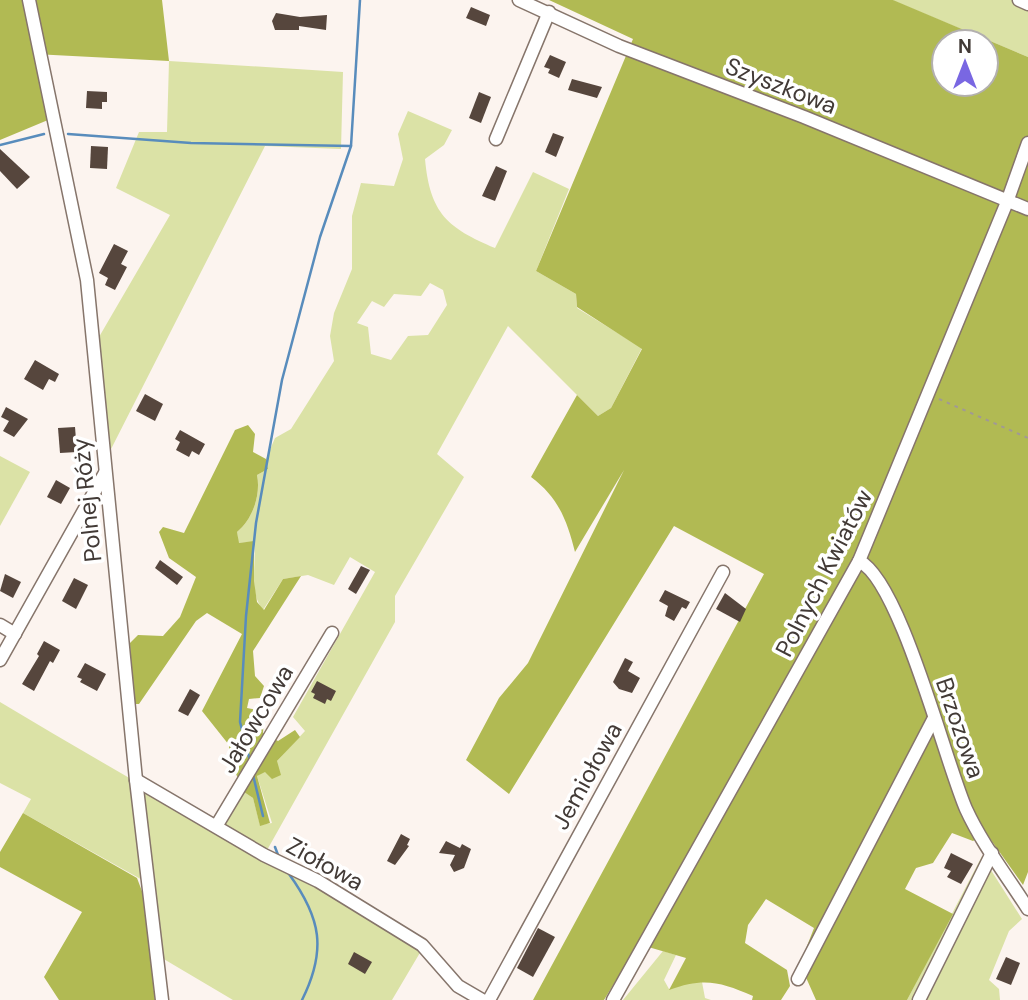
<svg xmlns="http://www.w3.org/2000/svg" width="1028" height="1000" font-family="'DM Sans',sans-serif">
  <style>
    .green { fill: #dbe2a6; fill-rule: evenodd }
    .forest { fill: #b1ba53; fill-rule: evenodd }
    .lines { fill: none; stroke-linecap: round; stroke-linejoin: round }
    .stream { stroke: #588cbc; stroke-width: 2.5 }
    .building { fill: #56463d }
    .minor-casing { stroke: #86756b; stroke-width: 15 }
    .path { stroke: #a19995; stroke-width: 2; stroke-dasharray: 3.5 5; stroke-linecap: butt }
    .minor { stroke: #fff; stroke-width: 12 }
    .labels { text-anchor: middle; stroke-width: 7; stroke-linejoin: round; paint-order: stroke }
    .street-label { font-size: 24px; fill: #423a36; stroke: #fff }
  </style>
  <rect width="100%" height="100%" fill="#fcf4ef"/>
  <g class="green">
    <path d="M893 0H1028V57L894 1Z"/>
    <path d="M169 61 343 72 341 149 265 146 108 455 99 337 170 215 116 188 139 132H167Z"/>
    <path d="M408 111 452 130 444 145 425 159C430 214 448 228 495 248L533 172 569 189 536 271 576 294 577 308 642 348 611 408 598 416 508 326 437 454 464 477 395 596V622L266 852 223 824 244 792 253 798 260 825 272 823 257 776 277 761 305 731 293 717 375 572 350 557 334 585 308 575 283 579 263 610C248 591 257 565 254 542L238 543 237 532C253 519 261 494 257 475L268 469 266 459 275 438 291 429 334 361 330 336 334 313 352 269V216L361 183 394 186 403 159 398 134ZM430 283 443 290 447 305 428 335 408 336 391 360 371 354 368 327 357 323 372 301 384 307 394 294 421 296Z"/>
    <path d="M0 456 30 472 0 526Z"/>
    <path d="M0 702C140 786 283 864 421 951L392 1000H233L162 958 153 886 23 813 31 799 0 783Z"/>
    <path d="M982 856 1022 919 1009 931 989 980 999 989 1000 1000H907Z"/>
    <path d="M663 951 676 955 664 980 669 989 692 982H702L705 998 711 1000H623Z"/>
  </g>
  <g class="forest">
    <path d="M0 0H162L169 61 34 54 48 120 0 140Z"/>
    <path d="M549 0H893L1028 57V872L1023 885 986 833 973 841 952 833 933 863 916 868 905 889 953 914 907 1000H816L800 964 814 928 766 899 748 925 745 943 787 970 790 986 781 1000H752L753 996C721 982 704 977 669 990L686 958 638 944 604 1000H533L764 574 674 526 509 794 466 760 499 698 528 663 624 470 575 552C567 520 558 497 531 477L577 395 598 416 611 408 642 349 577 307 576 294 536 271 633 39ZM944 42H986V84H944Z"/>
    <path d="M248 425 255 434 253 452 266 459 268 469 257 475C261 494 253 519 237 532L239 543 254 541V581L257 602 264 610 283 579 301 576 253 651 255 676 264 686 260 698 249 699 247 708 258 710 264 717 263 733 278 741 295 730 300 737 277 761 281 775 272 779 265 772 257 776 270 823 260 826 253 798 244 792 229 758V745L202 711 242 634 207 613 196 621 139 704H132L130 643 138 635 163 636 180 617 196 577 169 558 159 532 163 527 184 533 235 430Z"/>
    <path d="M23 813 137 878 143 894 155 1000H59L44 977 82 912 0 867V852Z"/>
  </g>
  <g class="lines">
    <g class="stream">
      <path d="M68 134 191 143 351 146 360 0"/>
      <path d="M0 145 44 134"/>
      <path d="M250 761 240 722 246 616 256 523 282 380 320 237 351 146"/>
      <path d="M253 775 263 816"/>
      <path d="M275 847 278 855"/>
      <path d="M289 874C321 918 327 950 302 1000"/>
    </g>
  </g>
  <g class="building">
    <path d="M471 7 490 15 486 26 466 18Z"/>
    <path d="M276 13 300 17 327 15 326 30 299 26V30H275L272 21Z"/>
    <path d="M550 55 566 62 559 78 548 73 550 69 544 67Z"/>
    <path d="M572 79 602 87 597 98 568 90Z"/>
    <path d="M87 91 107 92V102H102V109L86 108Z"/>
    <path d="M479 92 491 97 481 123 469 118Z"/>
    <path d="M553 133 564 137 556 157 545 152Z"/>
    <path d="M91 146 108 147 107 169 90 168Z"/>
    <path d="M0 149 30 177 17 189 0 171Z"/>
    <path d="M496 166 507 171 495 201 482 196Z"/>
    <path d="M114 244 128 251 121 264 127 267 115 290 105 285 108 278 99 273Z"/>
    <path d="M35 360 59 374 55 382 49 379 43 390 24 379Z"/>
    <path d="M145 394 163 404 155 421 136 411Z"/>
    <path d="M6 407 28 419 14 437 3 431 9 421 1 417Z"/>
    <path d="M75 427 77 452 60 453 58 428Z"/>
    <path d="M180 430 205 444 199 455 192 451 189 457 176 450 180 442 175 439Z"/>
    <path d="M56 480 70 488 61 504 47 497Z"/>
    <path d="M160 560 183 577 177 585 155 568Z"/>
    <path d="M361 566 370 570 356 594 348 589Z"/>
    <path d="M5 574 21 582 13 598 0 591Z"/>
    <path d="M74 578 88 585 76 609 62 601Z"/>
    <path d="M665 590 690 602 686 609 682 607 674 621 665 616 668 606 659 601Z"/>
    <path d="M725 593 746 609 740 622 716 609Z"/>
    <path d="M44 641 60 650 53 663 50 661 34 691 22 684 39 656 37 654Z"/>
    <path d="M625 658 633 662 628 671 640 678 632 693 619 689 613 682Z"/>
    <path d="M85 663 106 674 97 691 80 682 82 679 77 677Z"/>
    <path d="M317 681 336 691 331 701 327 699 325 704 313 698 315 694 311 692Z"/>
    <path d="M190 689 200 695 188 716 178 711Z"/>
    <path d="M401 834 410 839 407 845 409 846 395 865 387 861Z"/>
    <path d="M446 841 460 848 462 844 471 849 464 868 454 872 450 865 455 855 439 853Z"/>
    <path d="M951 853 973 864 961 884 947 877 951 871 944 868Z"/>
    <path d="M538 928 555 937 533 977 517 968Z"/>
    <path d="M354 952 372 962 365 974 348 964Z"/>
    <path d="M1006 957 1020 963 1011 985 996 979Z"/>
  </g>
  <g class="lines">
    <g class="minor-casing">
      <g id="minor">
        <path d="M29 0 87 280 136 780 162 1000"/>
        <path d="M519 0 619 46 804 117 1028 209"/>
        <path d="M1019 0 1028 4"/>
        <path d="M496 139 549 12"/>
        <path d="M859 561C900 580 945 761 966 809 982 844 1007 876 1028 909"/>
        <path d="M0 625 15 634"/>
        <path d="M0 660 105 473"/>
        <path d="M136 780 264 855 318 881 422 945 458 986 482 1000"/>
        <path d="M217 825 332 633"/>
        <path d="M798 979 934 718"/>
        <path d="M489 1000 723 572"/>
        <path d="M613 1000 859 561 1007 202 1028 143"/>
        <path d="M919 1000 992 853"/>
      </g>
    </g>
    <path class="path" d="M939 399 1028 438"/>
    <use href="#minor" class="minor"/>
  </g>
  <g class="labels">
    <g class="street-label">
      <text transform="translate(781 86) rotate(21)" y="8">Szyszkowa</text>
      <text transform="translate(87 500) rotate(-96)" y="8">Polnej Róży</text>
      <text transform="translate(824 573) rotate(-63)" y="8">Polnych Kwiatów</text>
      <text transform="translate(256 719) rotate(-59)" y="8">Jałowcowa</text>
      <text transform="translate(960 728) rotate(71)" y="8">Brzozowa</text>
      <text transform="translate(587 776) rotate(-61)" y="8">Jemiołowa</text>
      <text transform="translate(325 864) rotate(29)" y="8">Ziołowa</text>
    </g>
  </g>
  <g transform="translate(965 63)"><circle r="33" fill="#ffffff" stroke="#b3b0af" stroke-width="2"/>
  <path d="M0-5L12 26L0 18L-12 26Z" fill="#7967e2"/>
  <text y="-10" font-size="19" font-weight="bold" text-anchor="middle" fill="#423a36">N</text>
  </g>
</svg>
